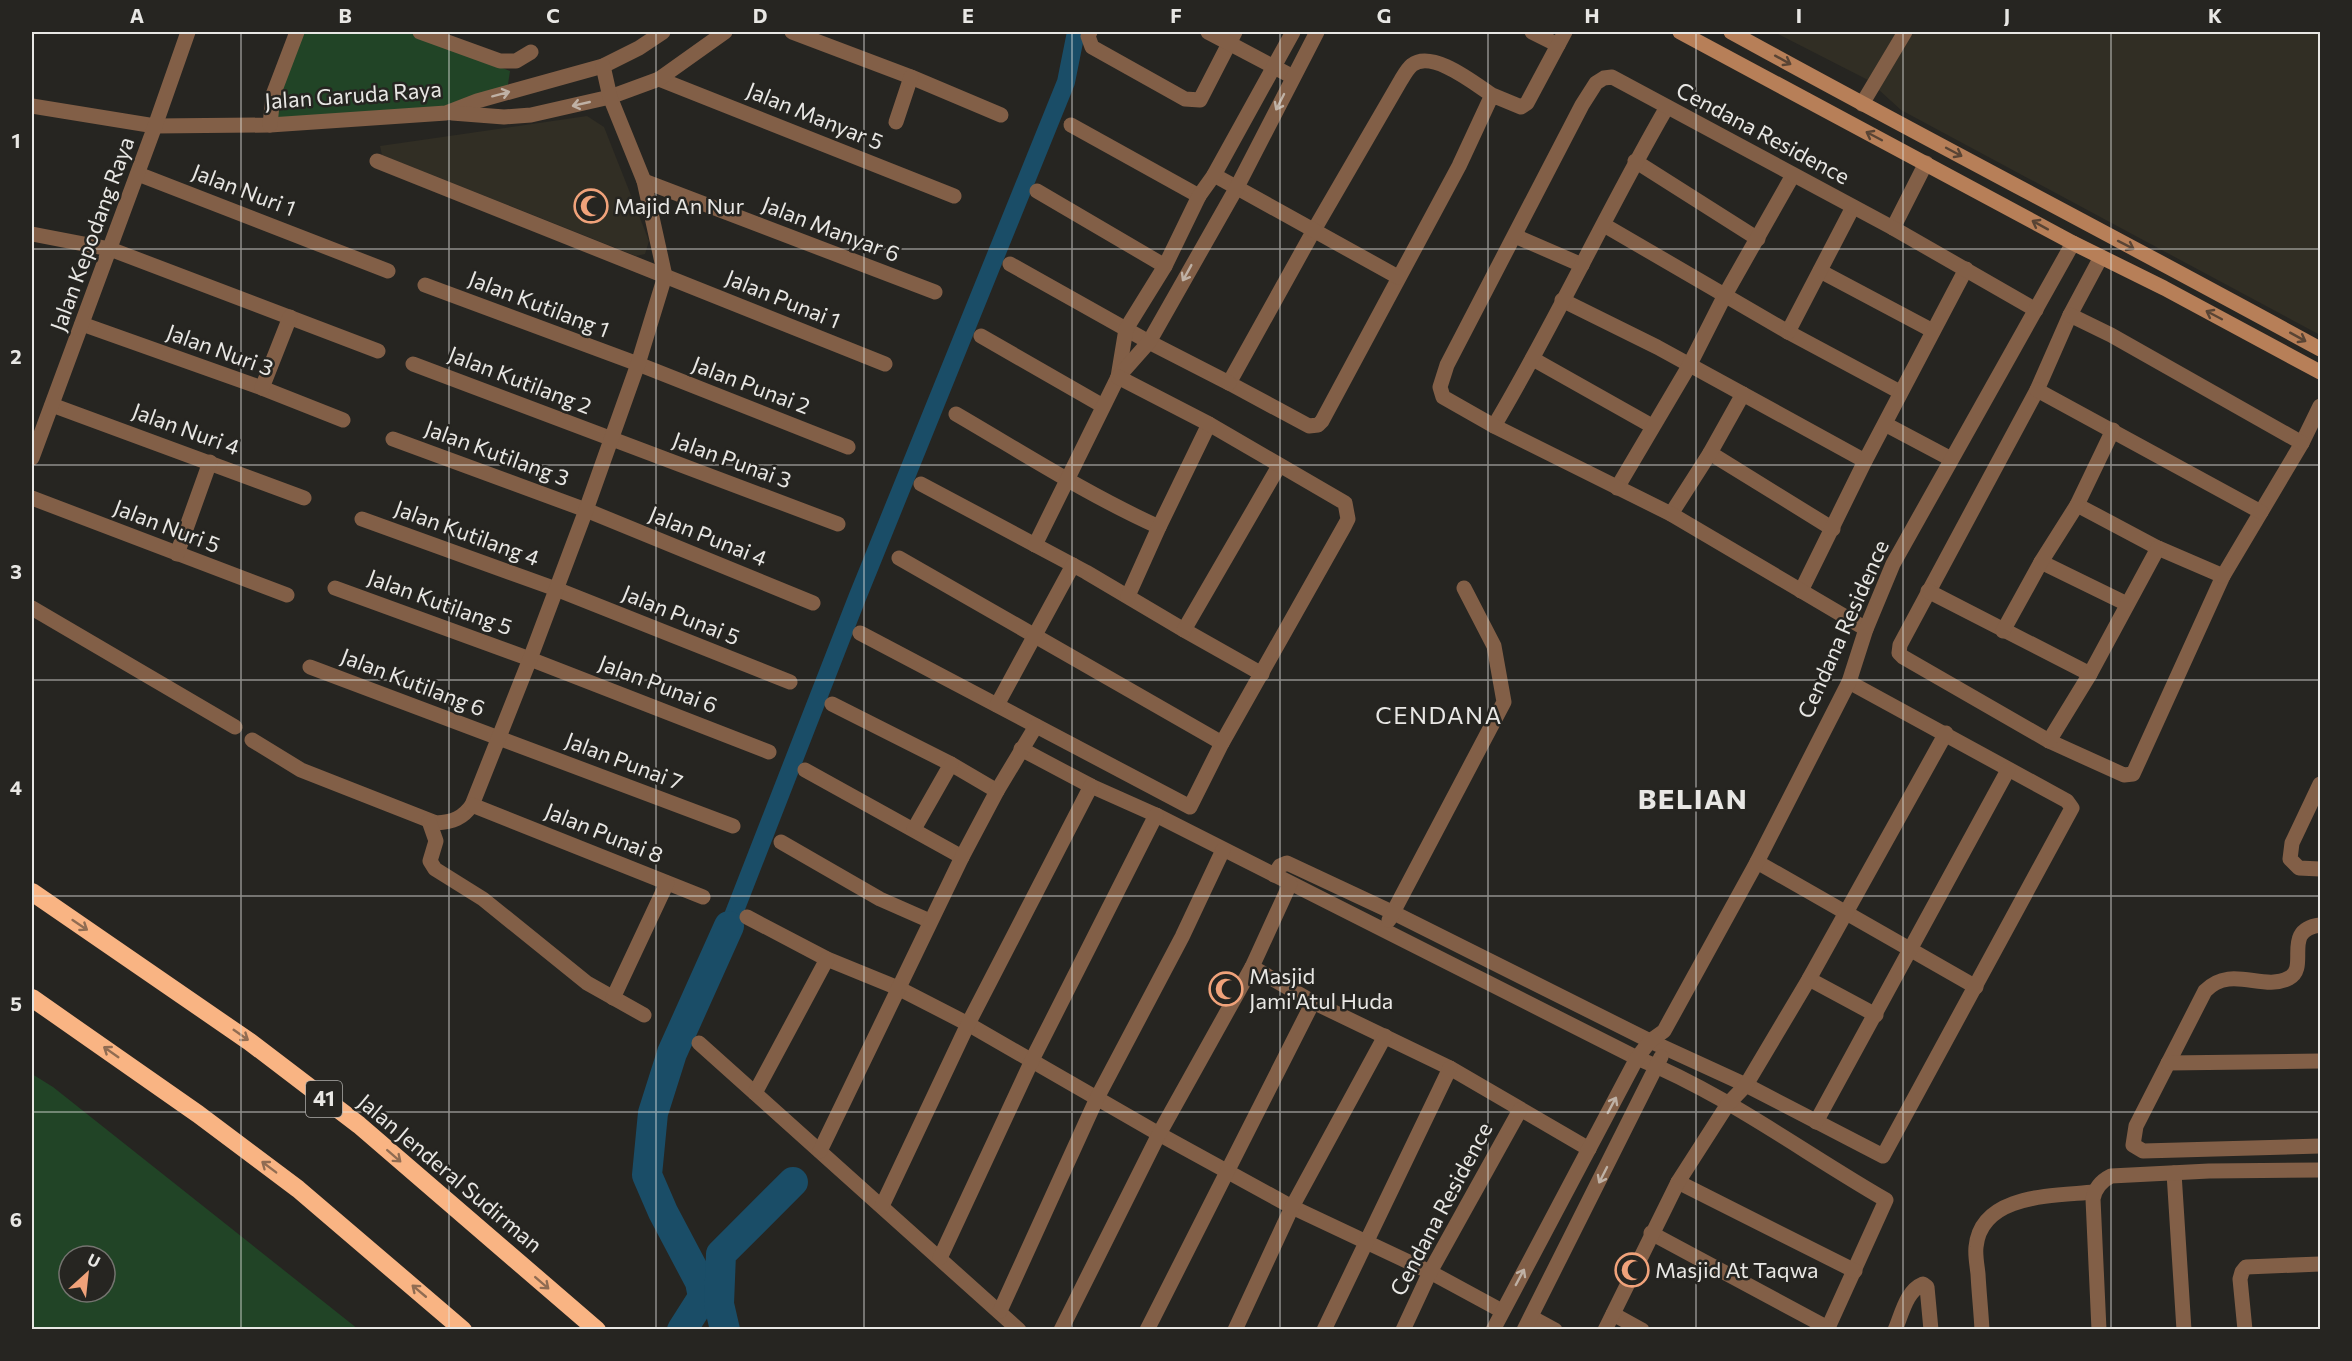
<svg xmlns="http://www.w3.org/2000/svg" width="2352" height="1361" font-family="Commissioner,sans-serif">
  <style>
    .built { fill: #312e24 }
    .green { fill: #214426; fill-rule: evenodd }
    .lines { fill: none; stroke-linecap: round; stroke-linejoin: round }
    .canal { stroke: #1a4d67; stroke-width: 18 }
    .river { stroke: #1a4d67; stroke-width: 30 }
    .street { stroke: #825f47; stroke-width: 15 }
    .secondary { stroke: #b77f58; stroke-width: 15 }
    .highway { stroke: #f9b483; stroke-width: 18 }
    .oneway { stroke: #594434 }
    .oneway2 { stroke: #bfb1a5 }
    .oneway3 { stroke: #906c52 }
    .grid { fill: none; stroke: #e8e7e4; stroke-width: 1.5; stroke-opacity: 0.55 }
    .labels { text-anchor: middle; stroke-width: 5; stroke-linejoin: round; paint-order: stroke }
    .shield { fill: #262521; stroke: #aeadaa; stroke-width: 1.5 }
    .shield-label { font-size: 21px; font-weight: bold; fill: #e8e7e4 }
    .street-label { font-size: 22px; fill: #e8e7e4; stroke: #262521 }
    .poi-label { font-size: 22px; fill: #e8e7e4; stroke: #262521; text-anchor: start }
    .neighbourhood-label { font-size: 24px; letter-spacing: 1.5px; fill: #e8e7e4; stroke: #262521 }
    .district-label { font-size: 28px; font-weight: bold; letter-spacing: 1.5px; fill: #e8e7e4; stroke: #262521 }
    .neatline { fill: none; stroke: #e8e7e4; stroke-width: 2 }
    .grid-label { font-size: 20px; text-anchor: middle; font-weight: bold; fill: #e8e7e4 }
  </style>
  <rect width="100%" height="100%" fill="#262521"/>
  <g class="built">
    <path d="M1774 32H2320V335L1901 110 1868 80Z"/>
    <path d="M587 116 604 127 649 241 645 254 636 256 382 155 380 146Z"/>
  </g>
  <g class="green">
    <path d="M302 32H411L510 71 507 91 446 112 274 121 277 102Z"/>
    <path d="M32 1074 53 1087 358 1329H32ZM69 1256H105V1292H69Z"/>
  </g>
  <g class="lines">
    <path class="canal" d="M729 926 857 598 1066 82 1076 32"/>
    <g class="river">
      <path d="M682 1330 703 1297 700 1282 663 1212 647 1175 653 1113 672 1053 729 926"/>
      <path d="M725 1330 719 1304 721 1254 793 1182"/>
    </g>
    <g class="street">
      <path d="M420 32 500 61H516L531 52"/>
      <path d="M792 32 911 77 1001 115"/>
      <path d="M1090 32 1088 36 1092 47 1185 99 1200 100 1235 32"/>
      <path d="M1208 32 1293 77"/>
      <path d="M1532 32 1558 45"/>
      <path d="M659 79 954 196"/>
      <path d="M1492 95C1475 84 1432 49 1412 65 1408 68 1404 75 1401 80L1314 230 1229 383 1309 426 1318 425 1322 421 1459 166 1492 95 1521 107 1527 103 1565 32"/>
      <path d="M1862 104 1905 32"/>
      <path d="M32 106 155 126 270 125 446 113 477 101 603 66 639 48 663 32"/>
      <path d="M452 113 504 117 531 115 610 97 659 79 725 32"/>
      <path d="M896 122 911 77"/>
      <path d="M270 125 273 95 297 32"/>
      <path d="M1071 125 1199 196"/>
      <path d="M377 161 885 364"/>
      <path d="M1635 161 1758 239"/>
      <path d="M138 174 388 271"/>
      <path d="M1214 175 1398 277"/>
      <path d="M644 181 935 292"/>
      <path d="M1037 191 1165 266"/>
      <path d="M1604 225 1788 332 1900 392"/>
      <path d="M1893 228 1926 163"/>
      <path d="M32 234 110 249 378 351"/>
      <path d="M1515 236 1582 265"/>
      <path d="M2101 257 2070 315 2037 390 1900 645 1899 653 1903 657 2049 741 2124 775 2133 774 2223 576 2302 443 2320 406"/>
      <path d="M1010 264 1149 342 1229 383"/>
      <path d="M1820 271 1933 331"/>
      <path d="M425 285 638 364 848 447"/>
      <path d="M1562 300 1657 347 1865 461"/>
      <path d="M2070 315 2111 335 2302 443"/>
      <path d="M82 324 262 388 343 420"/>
      <path d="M1788 332 1853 207"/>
      <path d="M981 336 1103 406"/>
      <path d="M1533 359 1652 426"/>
      <path d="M413 364 838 524"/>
      <path d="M1118 377 1126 329 1165 266 1199 196 1214 175 1293 32"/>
      <path d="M262 388 290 317"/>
      <path d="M2037 390 2261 512"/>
      <path d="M52 405 304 498"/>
      <path d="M956 414C1023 453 1088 495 1159 527"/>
      <path d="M1885 424 1951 459"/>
      <path d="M1494 426C1556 322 1606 212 1667 107"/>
      <path d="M393 439 586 510 813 603"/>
      <path d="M1710 453 1833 529"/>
      <path d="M32 458 155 126 188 32"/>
      <path d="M921 484 1086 572 1184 630 1262 674"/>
      <path d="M1617 488 1689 366 1725 295 1793 175"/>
      <path d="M32 498 287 595"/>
      <path d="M2077 505 2158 548 2223 576"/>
      <path d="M1671 514 1710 453 1743 394"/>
      <path d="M362 519 556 589 790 682"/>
      <path d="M1035 545 1118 377 1149 342 1237 187 1317 32"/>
      <path d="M177 554 210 462"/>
      <path d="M899 558 1222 743"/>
      <path d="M2041 562 2127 604"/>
      <path d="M335 588 530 659 769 752"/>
      <path d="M1801 591 1865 461 1966 269"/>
      <path d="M1928 591 2090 674"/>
      <path d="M1128 596 1159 527 1209 424"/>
      <path d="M32 608 235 727"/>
      <path d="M1866 629 1671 514 1494 426 1443 397 1440 387 1447 365 1582 105 1596 83 1604 78 1612 77 1893 228 2036 310"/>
      <path d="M1184 630 1279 466"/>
      <path d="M2003 631 2041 562 2077 505 2113 430"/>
      <path d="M860 633 1190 807 1222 743 1345 525 1348 519 1345 503 1209 424 1118 377"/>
      <path d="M310 667 733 826"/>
      <path d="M832 704 951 764 997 791"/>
      <path d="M997 705 1073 565"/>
      <path d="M252 740 301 770 436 823C453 822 463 818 472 805L530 659 586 510 638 364 665 276 644 181 610 97 603 66"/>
      <path d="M2049 741 2090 674 2158 548"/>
      <path d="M1021 749 1091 786 1156 815 1637 1058C1726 1094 1804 1153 1886 1200L1827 1330"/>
      <path d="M805 770 962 857"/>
      <path d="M2320 784 2292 843 2290 859 2299 868 2320 869"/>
      <path d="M472 805 703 897"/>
      <path d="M429 821 436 841 430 861 435 869 483 899 587 983 644 1015"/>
      <path d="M914 829 951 764"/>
      <path d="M781 842 880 899 930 921"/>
      <path d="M1757 862 1976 987"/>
      <path d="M1274 875 1280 866 1287 863 1394 913 1650 1041 1746 1085 1883 1156 2072 808 2067 801 1849 682"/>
      <path d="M747 917 827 959 898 988 968 1024 1159 1134 1292 1207 1430 1272 1502 1311"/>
      <path d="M1389 920 1504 702 1494 646 1464 588"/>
      <path d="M2320 925C2281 930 2310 967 2289 978 2263 992 2231 964 2205 991L2136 1126 2133 1145 2143 1151 2320 1146"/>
      <path d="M1252 967 1313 1002 1450 1068 1589 1149"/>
      <path d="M1809 979 1876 1015"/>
      <path d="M613 998 667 883"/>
      <path d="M699 1043 1019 1330"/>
      <path d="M2168 1063 2320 1061"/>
      <path d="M755 1093 827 959"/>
      <path d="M1816 1122 2008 770"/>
      <path d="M820 1151 962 857 997 791 1036 726"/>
      <path d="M2174 1173 2184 1330"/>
      <path d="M1678 1182 1855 1271"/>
      <path d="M882 1206 968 1024 1091 786"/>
      <path d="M1651 1233 1828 1328"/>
      <path d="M940 1258 1035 1054 1156 815"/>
      <path d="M1000 1311 1097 1098 1182 937 1223 850"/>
      <path d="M1613 1314 1642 1330"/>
      <path d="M1531 1317 1555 1330"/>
      <path d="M1061 1330 1159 1134 1252 967 1290 884"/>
      <path d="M1147 1330 1313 1002"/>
      <path d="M1235 1330 1292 1207 1385 1036"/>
      <path d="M1324 1330 1450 1068"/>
      <path d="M1403 1330 1430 1272 1520 1110"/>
      <path d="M1493 1330 1637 1058 1650 1041 1664 1031 1757 862 1849 682 1866 629 1893 564 2073 243"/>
      <path d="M1524 1330 1661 1057"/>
      <path d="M1605 1330 1678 1182 1728 1104 1746 1085 1809 979 1946 733"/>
      <path d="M1895 1330C1902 1314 1906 1291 1923 1284L1927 1287 1931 1330"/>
      <path d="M1982 1330C1981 1311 1979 1293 1978 1274 1977 1265 1975 1255 1976 1247 1981 1193 2055 1196 2094 1192"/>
      <path d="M2099 1330 2093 1199C2095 1188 2101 1181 2111 1176L2209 1171 2320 1170"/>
      <path d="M2245 1330 2240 1279 2242 1272 2246 1267 2320 1264"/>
    </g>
    <g class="secondary">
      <path d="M1680 32 2073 243 2164 288 2320 372"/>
      <path d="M1731 32C1927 140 2125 242 2320 349"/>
    </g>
    <g class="highway">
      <path d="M32 892 250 1042 359 1125 597 1330"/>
      <path d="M32 998 198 1114 298 1189 463 1330"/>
    </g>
  </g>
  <defs><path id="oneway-shaft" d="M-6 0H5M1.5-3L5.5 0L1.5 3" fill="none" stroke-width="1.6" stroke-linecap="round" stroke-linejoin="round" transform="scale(1.5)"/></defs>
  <g class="oneway">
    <use href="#oneway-shaft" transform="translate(1783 60) rotate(29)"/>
    <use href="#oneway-shaft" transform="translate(1874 136) rotate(-152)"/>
    <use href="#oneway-shaft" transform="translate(1954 152) rotate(28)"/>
    <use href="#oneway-shaft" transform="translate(2040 225) rotate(-151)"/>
    <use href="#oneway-shaft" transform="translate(2126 245) rotate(27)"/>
    <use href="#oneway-shaft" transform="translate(2214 315) rotate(-152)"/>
    <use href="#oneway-shaft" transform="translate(2298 337) rotate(29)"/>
  </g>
  <g class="oneway2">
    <use href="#oneway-shaft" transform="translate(501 94) rotate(-15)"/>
    <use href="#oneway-shaft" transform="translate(1280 102) rotate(117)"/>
    <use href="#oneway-shaft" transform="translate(581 104) rotate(167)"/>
    <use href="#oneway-shaft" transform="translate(1187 273) rotate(119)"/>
    <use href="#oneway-shaft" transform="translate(1612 1105) rotate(-62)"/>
    <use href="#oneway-shaft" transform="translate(1603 1175) rotate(117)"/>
    <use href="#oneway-shaft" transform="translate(1520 1277) rotate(-62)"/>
  </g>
  <g class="oneway3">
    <use href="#oneway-shaft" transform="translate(80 925) rotate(34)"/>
    <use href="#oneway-shaft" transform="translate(241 1035) rotate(35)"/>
    <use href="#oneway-shaft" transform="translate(111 1052) rotate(-145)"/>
    <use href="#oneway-shaft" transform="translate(394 1156) rotate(41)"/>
    <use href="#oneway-shaft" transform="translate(269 1167) rotate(-143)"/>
    <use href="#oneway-shaft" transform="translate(542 1283) rotate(41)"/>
    <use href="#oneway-shaft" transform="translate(419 1291) rotate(-140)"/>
  </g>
  <path class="grid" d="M241 32V1330M449 32V1330M656 32V1330M864 32V1330M1072 32V1330M1280 32V1330M1488 32V1330M1696 32V1330M1903 32V1330M2111 32V1330M32 249H2320M32 465H2320M32 680H2320M32 896H2320M32 1112H2320"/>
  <defs>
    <g id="mosque-ring" transform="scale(1.725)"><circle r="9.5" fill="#262521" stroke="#f0a27a" stroke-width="1.5"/><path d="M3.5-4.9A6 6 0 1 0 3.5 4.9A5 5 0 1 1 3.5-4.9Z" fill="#f0a27a"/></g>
  </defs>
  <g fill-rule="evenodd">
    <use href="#mosque-ring" x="591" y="206"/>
    <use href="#mosque-ring" x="1226" y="989"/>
    <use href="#mosque-ring" x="1632" y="1270"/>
  </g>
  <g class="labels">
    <rect class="shield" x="306" y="1081" width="36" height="36" rx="4.5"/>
    <g class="shield-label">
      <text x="324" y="1106">41</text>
    </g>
    <g class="street-label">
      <text transform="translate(353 95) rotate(-4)" y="8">Jalan Garuda Raya</text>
      <text transform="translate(815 116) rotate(22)" y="8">Jalan Manyar 5</text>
      <text transform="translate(1763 133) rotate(28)" y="8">Cendana Residence</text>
      <text transform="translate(244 190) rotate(21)" y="8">Jalan Nuri 1</text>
      <text transform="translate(831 229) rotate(21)" y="8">Jalan Manyar 6</text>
      <text transform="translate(92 234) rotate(-70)" y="8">Jalan Kepodang Raya</text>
      <text transform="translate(783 299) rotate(22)" y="8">Jalan Punai 1</text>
      <text transform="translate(539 304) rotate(21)" y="8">Jalan Kutilang 1</text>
      <text transform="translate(220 350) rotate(20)" y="8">Jalan Nuri 3</text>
      <text transform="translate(520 380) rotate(21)" y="8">Jalan Kutilang 2</text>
      <text transform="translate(751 385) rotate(21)" y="8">Jalan Punai 2</text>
      <text transform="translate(186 429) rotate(20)" y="8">Jalan Nuri 4</text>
      <text transform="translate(497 453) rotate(20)" y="8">Jalan Kutilang 3</text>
      <text transform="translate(732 460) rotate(20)" y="8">Jalan Punai 3</text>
      <text transform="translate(167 526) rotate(21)" y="8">Jalan Nuri 5</text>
      <text transform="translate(467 533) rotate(20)" y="8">Jalan Kutilang 4</text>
      <text transform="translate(708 536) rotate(22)" y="8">Jalan Punai 4</text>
      <text transform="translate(440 602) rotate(20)" y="8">Jalan Kutilang 5</text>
      <text transform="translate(681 615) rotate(22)" y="8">Jalan Punai 5</text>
      <text transform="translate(1843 629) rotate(-66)" y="8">Cendana Residence</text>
      <text transform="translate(413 682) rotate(21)" y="8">Jalan Kutilang 6</text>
      <text transform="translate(658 684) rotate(21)" y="8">Jalan Punai 6</text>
      <text transform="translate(624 761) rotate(21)" y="8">Jalan Punai 7</text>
      <text transform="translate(604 833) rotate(22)" y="8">Jalan Punai 8</text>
      <text transform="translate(450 1173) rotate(40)" y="8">Jalan Jenderal Sudirman</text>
      <text transform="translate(1441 1209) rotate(-62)" y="8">Cendana Residence</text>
    </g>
    <g class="poi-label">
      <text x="614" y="214">Majid An Nur</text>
      <text x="1249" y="984">Masjid<tspan x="1249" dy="25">Jami'Atul Huda</tspan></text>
      <text x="1655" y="1278">Masjid At Taqwa</text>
    </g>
    <g class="neighbourhood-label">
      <text x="1439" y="724">CENDANA</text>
    </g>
    <g class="district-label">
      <text x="1693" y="809">BELIAN</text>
    </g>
  </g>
  <rect width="2352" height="1361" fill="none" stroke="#262521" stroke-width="66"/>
  <g transform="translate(87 1274) rotate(27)"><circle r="28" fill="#262521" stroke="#74736f" stroke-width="1.5"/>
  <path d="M0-4.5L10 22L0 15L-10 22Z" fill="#f0a27a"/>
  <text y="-9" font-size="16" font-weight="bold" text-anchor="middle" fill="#e8e7e4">U</text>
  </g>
  <rect x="33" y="33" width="2286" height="1295" class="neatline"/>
  <g class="grid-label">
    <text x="137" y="23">A</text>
    <text x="345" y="23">B</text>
    <text x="553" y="23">C</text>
    <text x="760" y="23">D</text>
    <text x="968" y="23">E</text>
    <text x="1176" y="23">F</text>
    <text x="1384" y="23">G</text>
    <text x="1592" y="23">H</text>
    <text x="1799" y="23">I</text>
    <text x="2007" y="23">J</text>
    <text x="2215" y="23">K</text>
    <text x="16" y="148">1</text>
    <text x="16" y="364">2</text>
    <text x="16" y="579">3</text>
    <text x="16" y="795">4</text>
    <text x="16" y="1011">5</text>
    <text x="16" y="1227">6</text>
  </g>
</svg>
